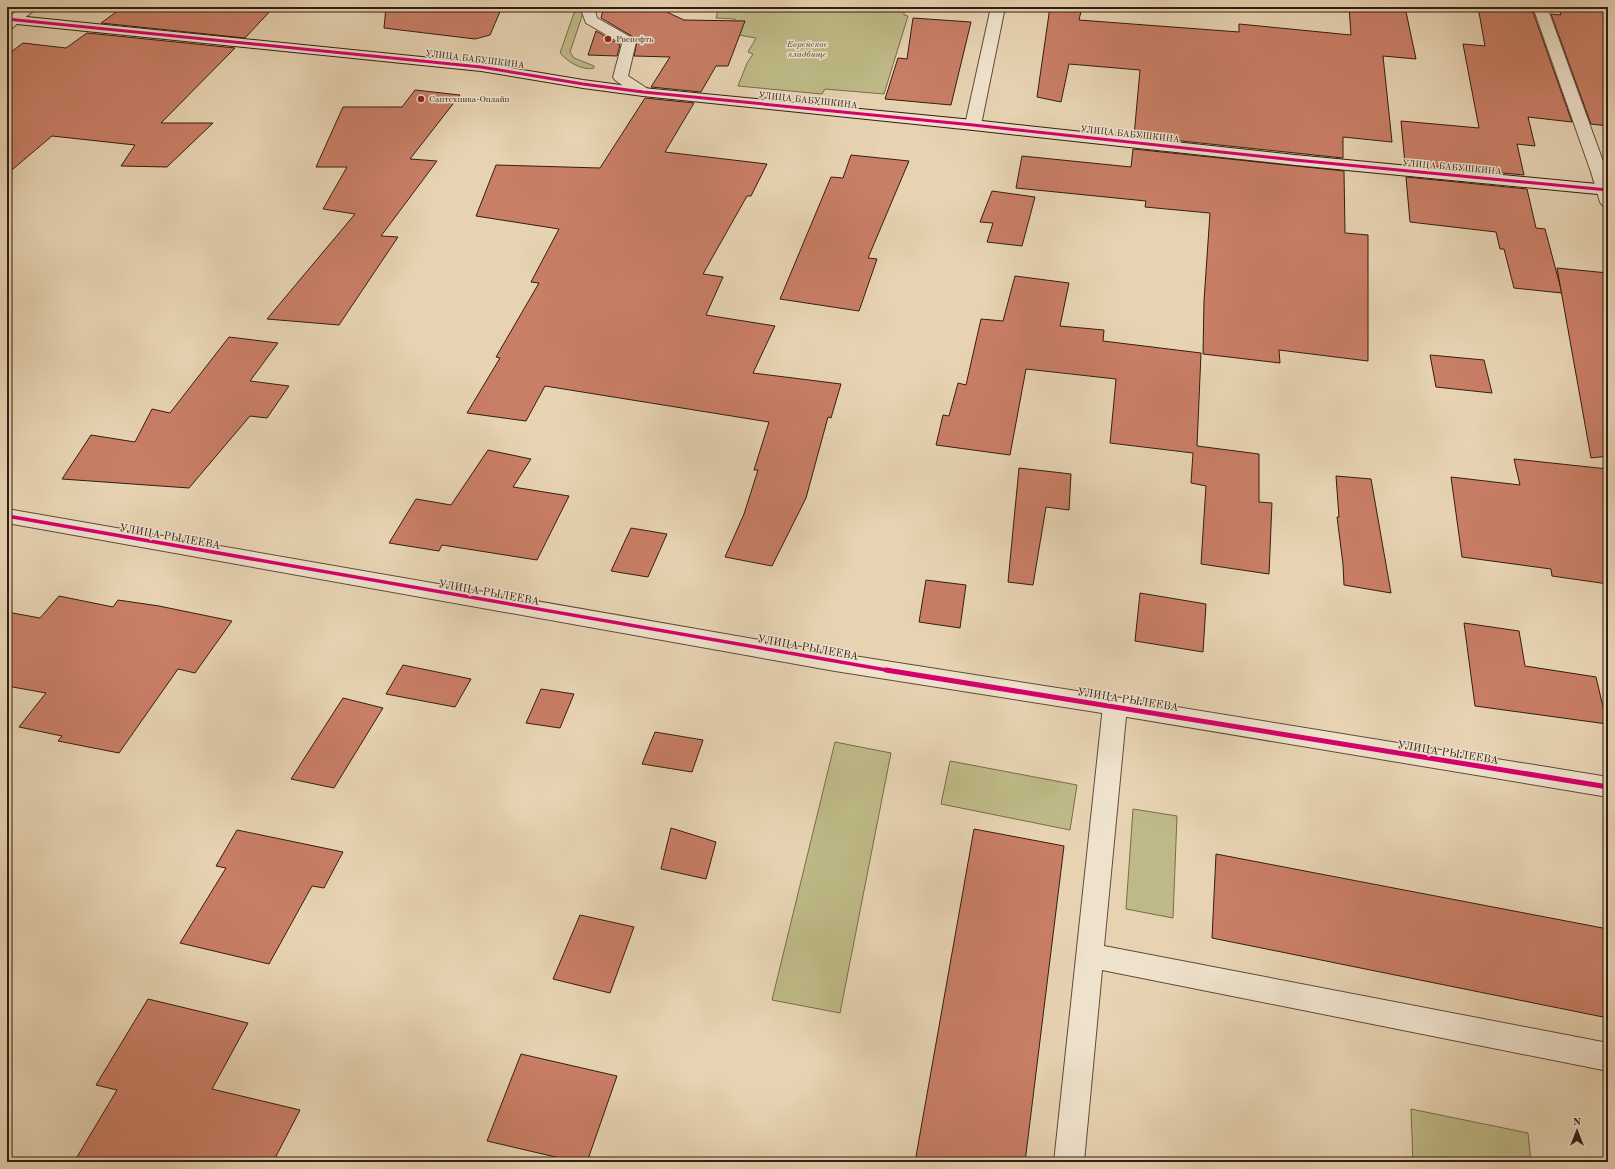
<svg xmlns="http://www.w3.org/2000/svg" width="1615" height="1169" font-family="'Old Standard TT',serif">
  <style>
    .green { fill: #beba87; stroke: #786c4c }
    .building { fill: #c97e66; stroke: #331d12 }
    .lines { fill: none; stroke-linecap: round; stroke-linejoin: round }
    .lane-casing { stroke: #604a3a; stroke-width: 2 }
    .street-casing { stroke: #604a3a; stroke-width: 2 }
    .secondary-casing { stroke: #331d12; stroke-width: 2 }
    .lane { fill: #efe2cd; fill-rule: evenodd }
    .street { fill: #efe2cd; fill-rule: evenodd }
    .secondary { fill: #efe2cd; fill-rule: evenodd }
    .cycleway-far2-casing { stroke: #efe2cd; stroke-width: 5 }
    .cycleway-far1-casing { stroke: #efe2cd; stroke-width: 6 }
    .cycleway-casing { stroke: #efe2cd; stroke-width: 8 }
    .cycleway-far2 { stroke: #d6006c; stroke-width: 3 }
    .cycleway-far1 { stroke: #d6006c; stroke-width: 3.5 }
    .cycleway { stroke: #d6006c; stroke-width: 5 }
    .poi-dot { fill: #8f2418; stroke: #efe2cd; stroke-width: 1.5 }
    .labels { text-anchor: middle; stroke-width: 3; stroke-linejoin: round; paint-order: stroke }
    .far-poi-label { font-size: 9px; fill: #331d12; stroke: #efe2cd; text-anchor: start }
    .far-park-label { font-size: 9px; font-style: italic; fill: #56442f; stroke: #efe2cd }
    .far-street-label { font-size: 9px; fill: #331d12; stroke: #efe2cd }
    .street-label { font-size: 11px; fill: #331d12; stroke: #efe2cd }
  </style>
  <rect width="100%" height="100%" fill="#e7d3b2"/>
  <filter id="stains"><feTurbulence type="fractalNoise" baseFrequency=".005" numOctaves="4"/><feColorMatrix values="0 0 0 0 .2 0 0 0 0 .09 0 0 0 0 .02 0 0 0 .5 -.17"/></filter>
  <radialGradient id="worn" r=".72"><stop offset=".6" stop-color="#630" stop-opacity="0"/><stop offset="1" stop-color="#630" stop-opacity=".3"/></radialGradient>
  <g class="green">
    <path d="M719 7H904V15L908 16 884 94 825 89 822 94 738 86 747 63 753 54 748 52 756 38 739 35 741 31 735 19 716 18Z"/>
    <path d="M582 9 583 13 570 52 574 58 594 66V68C582 71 568 62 560 53L574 13Z"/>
    <path d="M835 742 891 753 840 1013 772 1000Z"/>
    <path d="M950 761 1077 785 1070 830 941 804Z"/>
    <path d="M1133 809 1177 816 1173 918 1126 909Z"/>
    <path d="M1411 1109 1528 1133 1531 1162H1413Z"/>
  </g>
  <g class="building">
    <path d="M123 7H274L245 38 101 23Z"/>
    <path d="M386 7H502L490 35 475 39 384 28Z"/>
    <path d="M604 7H656L684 20 745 21 728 66H716L701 92 651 87 670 57 634 56 637 41 635 38 601 18Z"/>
    <path d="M1050 7H1082L1079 20 1239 32V24L1351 35 1349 7H1405L1416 59 1383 56 1392 142 1343 137V158L1134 136 1140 70 1069 64 1061 102 1037 97Z"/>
    <path d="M1478 7 1533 12 1572 122 1528 117 1535 146 1517 144 1524 175 1405 164 1401 121 1479 128 1463 44 1485 46Z"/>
    <path d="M1558 7H1608V126L1591 124 1551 14 1561 15Z"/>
    <path d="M913 18 971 22 951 105 885 99 898 58 907 59Z"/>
    <path d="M596 31 620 45 617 56 588 55Z"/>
    <path d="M87 33 235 48 161 123H213L167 167 121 166 135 145 52 136 7 174V55L23 43 66 48Z"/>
    <path d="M415 90 460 95 410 159 437 161 381 236 398 237 339 325 267 319 355 214 323 209 347 167H316L343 107H402Z"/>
    <path d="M645 98 694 103 665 152 767 164 751 196H747L703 274 723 277 706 315 775 326 753 373 841 384 831 418 828 417 806 498 772 566 725 557 744 514 758 470H754L769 422 545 386 526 421 467 413 500 358 496 357 539 283 531 282 559 229 476 216 496 165 600 168Z"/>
    <path d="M1133 149 1344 171 1345 233 1368 235V361L1279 350 1280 363 1203 354 1204 301 1210 213 1145 207 1146 201 1016 188 1022 156 1131 167Z"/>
    <path d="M851 155 909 161 868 258 877 259 859 311 780 299 831 177 843 178Z"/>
    <path d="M1406 177 1527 189 1536 228 1545 229 1562 293 1514 288 1504 249H1500L1496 232 1410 222Z"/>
    <path d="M992 191 1035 197 1022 246 987 242 993 223 980 222Z"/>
    <path d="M1557 268 1608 273V456L1591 458Z"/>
    <path d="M1015 276 1069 283 1060 326 1104 330 1103 341 1201 353 1197 446 1259 454V502L1272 503 1269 574 1201 564 1206 486 1191 483 1193 453 1110 443 1116 379 1026 369 1010 455 936 445 943 415 949 416 958 383 966 385 981 319 1003 321Z"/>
    <path d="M229 337 278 343 250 381 289 386 267 418 250 416 189 488 62 479 91 435 135 442 152 409 170 413Z"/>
    <path d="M1430 355 1484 360 1492 393 1436 387Z"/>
    <path d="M488 450 531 459 513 487 569 496 537 560 442 545 439 551 389 543 416 499 451 505Z"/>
    <path d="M1514 459 1608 469V584L1552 576 1551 569 1462 557 1451 477 1520 485Z"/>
    <path d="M1019 468 1071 474 1069 510 1046 507 1033 585 1008 582Z"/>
    <path d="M1336 476 1371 479 1391 593 1344 585 1343 564 1337 517H1339Z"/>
    <path d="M631 528 667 534 648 577 611 571Z"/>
    <path d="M926 580 966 585 960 628 919 622Z"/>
    <path d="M1140 593 1206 604 1203 652 1135 641Z"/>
    <path d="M59 596 113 607 118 600 159 606 232 621 195 673 178 669 119 753 58 741 62 736 19 727 46 693 7 686V612L40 618Z"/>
    <path d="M1464 623 1519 631 1525 666 1596 677 1607 724 1475 706Z"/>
    <path d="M403 665 471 679 455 707 386 694Z"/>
    <path d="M541 689 574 694 560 728 526 723Z"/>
    <path d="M343 698 383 708 334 788 291 779Z"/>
    <path d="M655 732 703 740 692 772 642 764Z"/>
    <path d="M671 828 716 842 706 879 661 869Z"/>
    <path d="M974 829 1064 846 1025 1162H915Z"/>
    <path d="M237 830 343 852 324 888 312 886 269 964 180 943 226 868 216 866Z"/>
    <path d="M1216 854 1608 929V1018L1212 938Z"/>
    <path d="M580 915 634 927 610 993 553 979Z"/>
    <path d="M148 999 248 1023 212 1089 300 1110 273 1162H74L117 1090 96 1085Z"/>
    <path d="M521 1054 617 1076 587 1162H577L487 1141Z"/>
  </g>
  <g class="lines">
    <g class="lane-casing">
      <g id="lane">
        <path d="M580 7H594L597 18 634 39 636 42 628 76 648 89 650 92 648 95C636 98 625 87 615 80L613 77 622 44 586 23Z"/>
        <path d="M1115 697 1123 699 1127 706 1104 946 1608 1043V1071L1102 970 1084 1162H1054L1103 706 1107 699Z"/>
      </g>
    </g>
    <g class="street-casing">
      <g id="street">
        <path d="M22 7H38L12 28 7 29V18Z"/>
        <path d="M991 7H1005L981 125 978 128 973 130 968 128 965 125Z"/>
        <path d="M1533 7H1547L1608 175V207L1602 205 1600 202 1591 172Z"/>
        <path d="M7 509 835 653 1115 697 1608 777V797L1115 715 835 671 7 523Z"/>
      </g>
    </g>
    <g class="secondary-casing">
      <path id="secondary" d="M7 15 481 63 583 80 643 88 973 120 1295 155 1608 185V195L1295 165 973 130 643 96 583 88 481 71 7 23Z"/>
    </g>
    <use href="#lane" class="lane"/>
    <use href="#street" class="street"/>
    <use href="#secondary" class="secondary"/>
    <g class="cycleway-far2-casing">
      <path id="cycleway-far2" d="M7 19 481 67 583 84 643 92 973 125 1295 160 1608 190"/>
    </g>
    <g class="cycleway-far1-casing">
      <path id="cycleway-far1" d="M7 516 892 671"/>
    </g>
    <g class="cycleway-casing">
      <path id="cycleway" d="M886 670 1608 787"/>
    </g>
    <use href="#cycleway-far2" class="cycleway-far2"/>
    <use href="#cycleway-far1" class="cycleway-far1"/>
    <use href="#cycleway" class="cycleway"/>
  </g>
  <g class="poi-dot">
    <circle cx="608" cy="39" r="4"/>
    <circle cx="421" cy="99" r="4"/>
  </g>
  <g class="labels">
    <g class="far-poi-label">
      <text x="616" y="42">Роснефть</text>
      <text x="429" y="102">Сантехника-Онлайн</text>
    </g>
    <g class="far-park-label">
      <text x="807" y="47">Еврейское<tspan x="807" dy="10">кладбище</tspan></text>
    </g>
    <g class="far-street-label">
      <text transform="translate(475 59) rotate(7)" y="3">УЛИЦА БАБУШКИНА</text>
      <text transform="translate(808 100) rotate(6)" y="3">УЛИЦА БАБУШКИНА</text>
      <text transform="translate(1130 134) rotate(6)" y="3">УЛИЦА БАБУШКИНА</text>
      <text transform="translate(1452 167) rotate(5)" y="3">УЛИЦА БАБУШКИНА</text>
    </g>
    <g class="street-label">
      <text transform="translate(170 536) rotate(10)" y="4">УЛИЦА РЫЛЕЕВА</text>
      <text transform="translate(489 592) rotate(10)" y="4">УЛИЦА РЫЛЕЕВА</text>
      <text transform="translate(808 647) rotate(10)" y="4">УЛИЦА РЫЛЕЕВА</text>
      <text transform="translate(1128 699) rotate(9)" y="4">УЛИЦА РЫЛЕЕВА</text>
      <text transform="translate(1448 752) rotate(9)" y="4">УЛИЦА РЫЛЕЕВА</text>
    </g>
  </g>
  <rect width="1615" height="1169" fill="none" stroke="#e7d3b2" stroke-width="24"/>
  <rect x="8" y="8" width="1599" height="1153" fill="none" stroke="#331d12" stroke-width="2"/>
  <rect x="12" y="12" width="1591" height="1145" fill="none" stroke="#331d12"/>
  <g transform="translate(1577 1131)" stroke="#efe2cd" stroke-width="3" paint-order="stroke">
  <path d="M0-3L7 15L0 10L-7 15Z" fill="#331d12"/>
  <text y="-6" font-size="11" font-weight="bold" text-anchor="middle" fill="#331d12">N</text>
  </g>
  <rect width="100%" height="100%" filter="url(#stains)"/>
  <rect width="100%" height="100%" fill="url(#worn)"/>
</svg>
